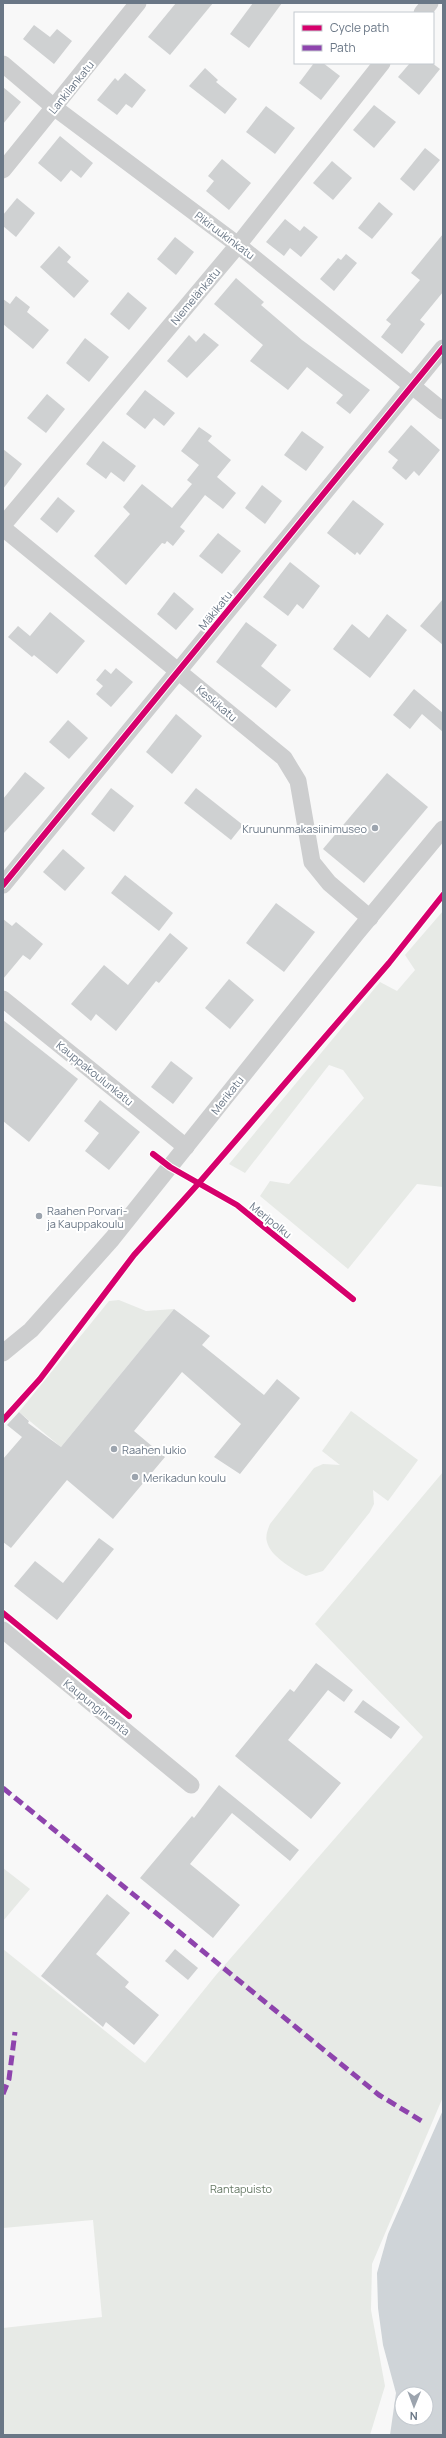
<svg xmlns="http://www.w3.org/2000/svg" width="446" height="2438" font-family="Manrope,sans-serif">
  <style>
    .green { fill: #e7eae6 }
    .water { fill: #cfd4d8; fill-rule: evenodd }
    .building { fill: #cfd1d2 }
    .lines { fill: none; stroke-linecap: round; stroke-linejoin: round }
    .street { stroke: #cdcecf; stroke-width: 17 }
    .quiet { stroke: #8e44ad; stroke-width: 5; stroke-dasharray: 10 5; stroke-linecap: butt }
    .cycleway-casing { stroke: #fff; stroke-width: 8 }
    .cycleway { stroke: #d6006c; stroke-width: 6 }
    .poi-dot { fill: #9ca4ae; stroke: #fff; stroke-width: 1.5 }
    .labels { text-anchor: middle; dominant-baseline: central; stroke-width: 4; stroke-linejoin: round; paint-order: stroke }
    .street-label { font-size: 11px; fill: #6a7786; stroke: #fff }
    .poi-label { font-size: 11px; fill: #6a7786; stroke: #fff; text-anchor: start }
    .park-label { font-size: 11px; fill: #667965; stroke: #fff }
  </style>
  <rect width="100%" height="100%" fill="#f8f8f8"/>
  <g class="green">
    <polygon points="443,911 443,1187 417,1184 348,1269 260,1196 270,1181 289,1184 364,1098 343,1070 329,1065 245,1173 229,1164 380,982 397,991 415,970 405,955"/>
    <polygon points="119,1300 146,1311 174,1309 61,1447 19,1412 109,1301"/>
    <path d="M351,1411L418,1460L388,1501L373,1490L374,1504L370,1512L323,1571L306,1576C294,1570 270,1556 267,1542C265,1536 268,1529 270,1524L314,1468L323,1464L340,1465L322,1451Z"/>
    <polygon points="443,1472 443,2097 372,2264 371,2310 385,2386 370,2435 3,2435 3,2328 102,2317 93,2220 3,2228 3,1949 145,2063 216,1975 423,1737 315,1624"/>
    <polygon points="3,1868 30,1889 3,1921"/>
  </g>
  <path class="water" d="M443,2110V2435H390L396,2393L383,2345L378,2308L377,2273L388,2234ZM402,2394H426V2418H402Z"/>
  <g class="building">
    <polygon points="176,3 213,3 170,55 148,37"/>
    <polygon points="253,3 282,3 249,48 230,34"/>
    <polygon points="34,25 50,37 57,29 72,41 54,64 23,39"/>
    <polygon points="314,63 323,63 340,76 321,100 299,83"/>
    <polygon points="410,63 432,63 440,69 419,95 398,77"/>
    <polygon points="205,68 218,80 216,82 237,99 225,114 189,86"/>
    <polygon points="125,73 146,90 132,108 126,104 117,115 97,100 115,78 118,81"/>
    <polygon points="3,87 21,102 3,124"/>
    <polygon points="374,105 396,122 374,148 353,130"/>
    <polygon points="266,106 295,128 275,154 246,132"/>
    <polygon points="60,136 93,163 81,178 71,170 61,182 38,163"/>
    <polygon points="425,148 440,160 414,191 400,179"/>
    <polygon points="222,159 251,183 229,210 206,191 214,181 208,176"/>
    <polygon points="332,161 352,178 333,200 313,183"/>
    <polygon points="17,198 35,213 16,237 3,226 3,215"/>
    <polygon points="379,202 393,214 372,239 358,228"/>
    <polygon points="285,219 300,231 304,226 318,237 301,257 290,248 284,256 266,242"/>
    <polygon points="443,234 443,292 420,320 425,324 402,354 381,337 391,324 386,320 420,280 411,273"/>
    <polygon points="175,237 194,252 176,275 157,259"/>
    <polygon points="59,246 71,257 67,262 89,281 74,298 40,267"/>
    <polygon points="346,254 357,263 334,291 320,279 338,258 341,260"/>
    <polygon points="236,278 264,302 261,305 302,340 370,390 350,414 336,403 343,395 307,367 288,390 250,361 263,345 214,304"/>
    <polygon points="128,292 147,308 129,330 110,314"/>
    <polygon points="16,296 30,307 27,312 49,330 33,349 3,324 3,299 10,304"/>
    <polygon points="204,333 219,345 187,378 167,361 189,335 196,342"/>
    <polygon points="85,338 109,357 89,382 66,363"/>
    <polygon points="145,390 175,413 164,426 154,418 145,429 126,414"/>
    <polygon points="47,394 65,409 46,433 27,418"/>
    <polygon points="411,425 440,450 419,476 414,471 406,480 392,468 398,460 388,452"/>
    <polygon points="199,427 212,436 208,441 231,460 217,477 236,493 223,509 205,495 180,527 185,531 173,546 167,541 165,544 162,543 126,585 94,556 130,514 123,507 142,484 172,508 192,484 187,480 199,465 181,451"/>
    <polygon points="302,431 324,447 306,471 284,455"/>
    <polygon points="103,441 136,466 124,482 111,472 106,479 86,464"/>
    <polygon points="3,449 22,464 3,489"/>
    <polygon points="262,485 282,501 265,524 245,508"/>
    <polygon points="58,497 75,511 57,533 40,519"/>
    <polygon points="353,500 384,524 360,555 357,552 355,555 327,533"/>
    <polygon points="218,533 241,551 222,574 199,556"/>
    <polygon points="290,562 320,586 303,609 297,604 288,616 263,597"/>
    <polygon points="174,592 194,609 176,630 157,614"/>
    <polygon points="443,599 443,645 420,626"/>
    <polygon points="50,612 85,641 57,674 34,655 32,657 8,637 18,626 30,636"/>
    <polygon points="387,614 407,630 370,678 333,649 352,624 369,638"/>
    <polygon points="246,622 277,645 261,666 291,690 276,708 216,662"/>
    <polygon points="116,668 133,682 111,707 96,694 103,686 96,680 105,669 111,674"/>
    <polygon points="414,689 443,713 443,732 422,714 410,729 393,715"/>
    <polygon points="176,714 202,736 172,774 146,752"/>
    <polygon points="68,720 88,738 69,759 49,742"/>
    <polygon points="25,772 45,788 3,834 3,799"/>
    <polygon points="387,773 428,807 364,883 323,849"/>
    <polygon points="111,788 134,806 114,832 91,814"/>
    <polygon points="196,788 243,825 231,840 184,803"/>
    <polygon points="63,849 85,868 65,891 43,872"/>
    <polygon points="125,875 173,913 159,931 111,893"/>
    <polygon points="276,903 315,932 284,972 246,943"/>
    <polygon points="3,919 12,926 16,922 43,944 30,960 23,955 3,979"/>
    <polygon points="170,933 188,948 159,983 156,981 116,1031 96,1014 91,1021 71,1004 104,965 128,985"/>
    <polygon points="229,979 254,1000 230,1029 205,1008"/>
    <polygon points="3,1020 78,1079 29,1142 3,1121"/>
    <polygon points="171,1061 193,1078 173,1104 151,1087"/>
    <polygon points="100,1100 140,1132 109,1170 85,1151 99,1133 84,1121"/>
    <polygon points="174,1309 210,1336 202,1345 264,1395 277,1379 300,1398 240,1474 214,1457 241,1424 182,1372 134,1431 165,1457 113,1519 67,1480 11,1548 3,1542 3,1459 22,1437 7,1425 19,1412 29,1421 28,1423 61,1447"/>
    <polygon points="99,1538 114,1549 57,1620 14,1586 35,1561 63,1583"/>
    <polygon points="316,1663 353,1690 344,1702 328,1690 288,1740 341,1783 311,1819 235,1756 290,1689 294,1692"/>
    <polygon points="363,1700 400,1727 391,1739 354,1712"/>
    <polygon points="219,1785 299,1850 290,1861 232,1813 190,1864 240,1905 213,1938 140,1878 192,1816 194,1818"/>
    <polygon points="107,1894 130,1913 96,1954 129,1982 125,1987 159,2015 134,2045 106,2022 103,2027 41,1976"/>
    <polygon points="175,1949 198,1968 188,1980 165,1961"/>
  </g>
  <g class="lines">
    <g class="street">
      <polyline points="422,13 430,3"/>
      <polyline points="3,64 55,108 238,245 443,411"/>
      <polyline points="3,170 138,3"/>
      <polyline points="3,525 238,245 382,63"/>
      <polyline points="3,528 284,758 298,781 312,862 329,883 370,918"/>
      <polyline points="3,885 443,348"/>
      <polyline points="3,999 186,1147"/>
      <polyline points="3,1353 31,1330 112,1239 356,934 443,829"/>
      <polyline points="3,1630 191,1785"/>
    </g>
    <g class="quiet">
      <polyline points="3,1788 379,2095 425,2123"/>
      <polyline points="3,2094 9,2079 15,2032"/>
    </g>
    <defs>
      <g id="cycleway">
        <polyline points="3,885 443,348"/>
        <polyline points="153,1154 170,1167 237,1205 353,1299"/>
        <polyline points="3,1420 40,1379 134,1255 198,1184 389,963 443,895"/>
        <polyline points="3,1613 129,1716"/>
      </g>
    </defs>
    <use href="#cycleway" class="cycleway-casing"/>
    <use href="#cycleway" class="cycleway"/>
  </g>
  <g class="poi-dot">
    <circle cx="375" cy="828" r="4"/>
    <circle cx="39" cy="1216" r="4"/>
    <circle cx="114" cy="1449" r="4"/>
    <circle cx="135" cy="1477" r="4"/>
  </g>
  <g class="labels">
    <g class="street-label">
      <text transform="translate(71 87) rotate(-51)">Lankilankatu</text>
      <text transform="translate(225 235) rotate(37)">Pikiruukinkatu</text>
      <text transform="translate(195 296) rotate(-50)">Niemelänkatu</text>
      <text transform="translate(215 610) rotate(-51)">Mäkikatu</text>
      <text transform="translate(217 703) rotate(40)">Keskikatu</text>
      <text transform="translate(95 1073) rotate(39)">Kauppakoulunkatu</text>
      <text transform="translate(227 1095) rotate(-52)">Merikatu</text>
      <text transform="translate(271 1220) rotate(39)">Meripolku</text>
      <text transform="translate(97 1707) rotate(39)">Kaupunginranta</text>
    </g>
    <g class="poi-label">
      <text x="367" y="828" text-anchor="end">Kruununmakasiinimuseo</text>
      <text x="47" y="1210">Raahen Porvari-<tspan x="47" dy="13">ja Kauppakoulu</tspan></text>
      <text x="122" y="1449">Raahen lukio</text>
      <text x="143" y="1477">Merikadun koulu</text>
    </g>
    <g class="park-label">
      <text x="241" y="2188">Rantapuisto</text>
    </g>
  </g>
  <rect width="446" height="2438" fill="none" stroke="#6a7786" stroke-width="8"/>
  <rect x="294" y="12" width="140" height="52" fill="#ffffff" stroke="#c3c9cf"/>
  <rect x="302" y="25" width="20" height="6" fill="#d6006c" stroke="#c3c9cf"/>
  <text x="330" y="32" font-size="12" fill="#6a7786">Cycle path</text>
  <rect x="302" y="45" width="20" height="6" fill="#8e44ad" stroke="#c3c9cf"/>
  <text x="330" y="52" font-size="12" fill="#6a7786">Path</text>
  <g transform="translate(414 2406) rotate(181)"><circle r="19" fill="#ffffff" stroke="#c3c9cf"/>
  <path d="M0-3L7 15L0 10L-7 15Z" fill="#9ca4ae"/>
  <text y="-6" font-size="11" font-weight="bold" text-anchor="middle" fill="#6a7786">N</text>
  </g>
</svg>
